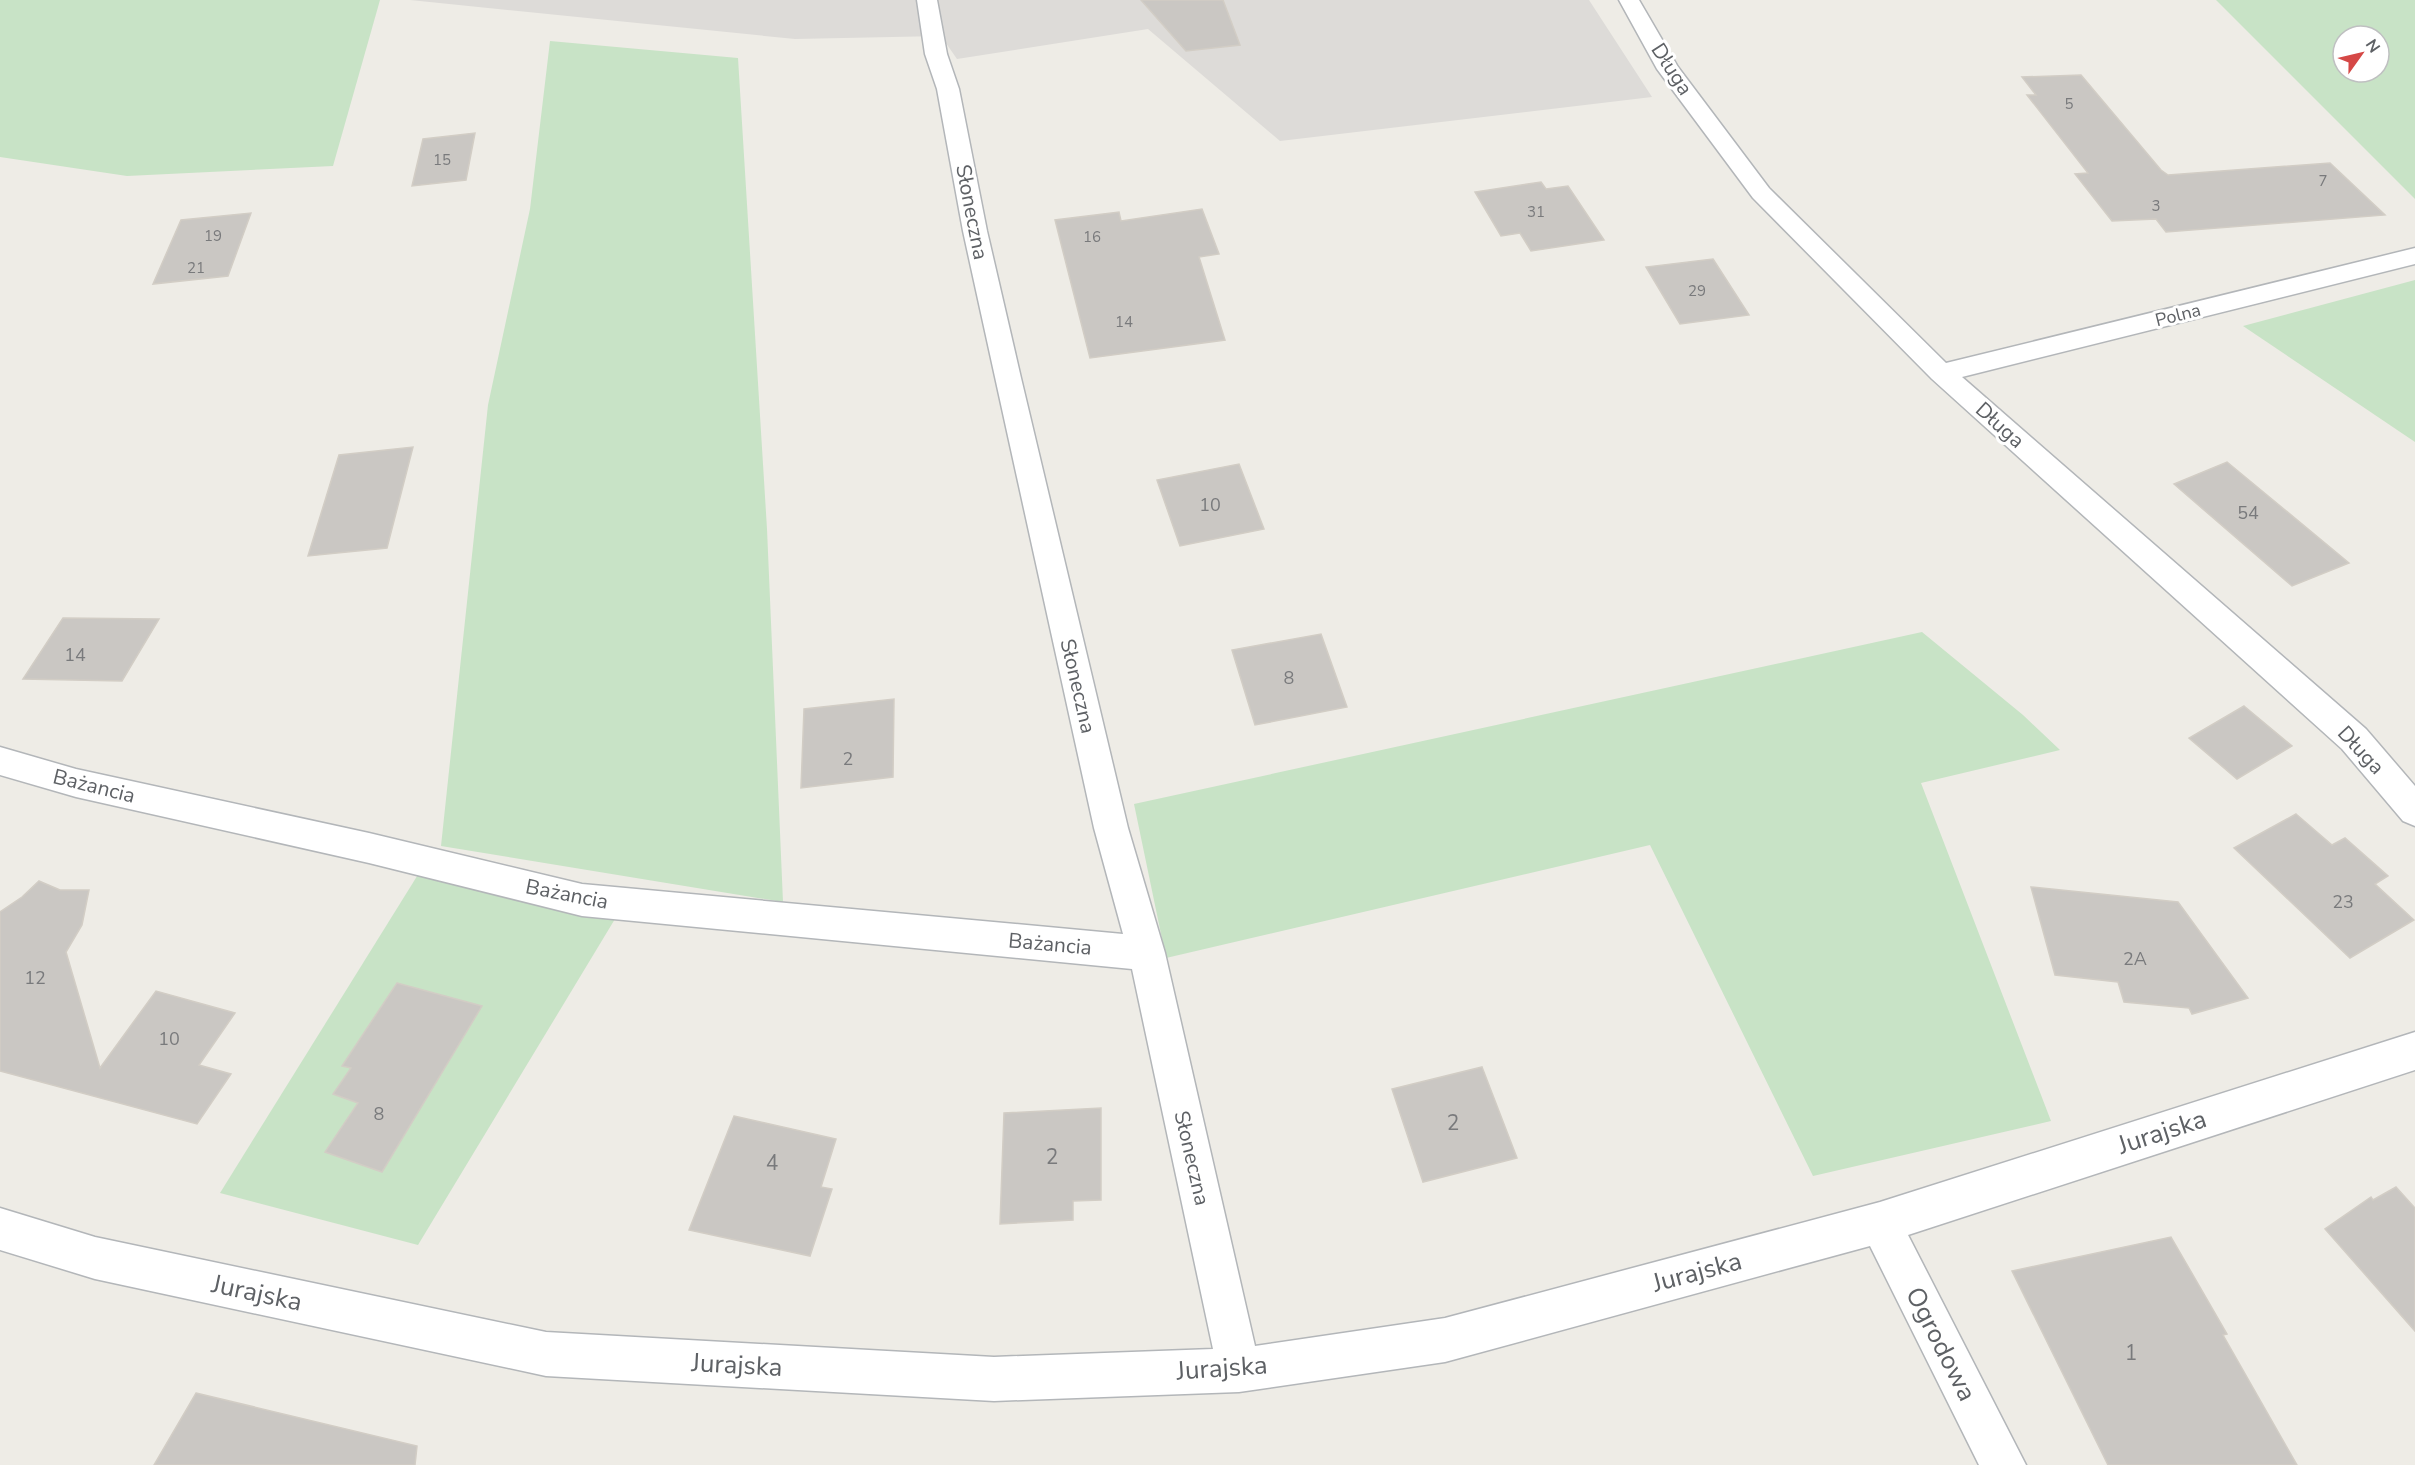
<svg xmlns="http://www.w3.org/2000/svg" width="2415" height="1465" font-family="'Nunito Sans',sans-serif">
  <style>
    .industrial { fill: #dddbd8 }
    .green { fill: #c8e3c6; fill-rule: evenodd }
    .building { fill: #cac7c3; stroke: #d2cdc5; stroke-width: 1.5 }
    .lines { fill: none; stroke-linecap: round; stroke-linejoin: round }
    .minor-casing { stroke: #b3b6b9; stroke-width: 3 }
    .minor { fill: #fff; fill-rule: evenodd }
    .labels { text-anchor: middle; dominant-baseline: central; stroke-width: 6; stroke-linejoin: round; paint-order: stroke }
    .far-number-label { font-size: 15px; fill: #797a7c }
    .far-street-label { font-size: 18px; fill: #5e6165; stroke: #fff }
    .number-label { font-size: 18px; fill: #797a7c }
    .street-label { font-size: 21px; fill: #5e6165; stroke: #fff }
    .near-number-label { font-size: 21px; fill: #797a7c }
    .near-street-label { font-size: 26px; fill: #5e6165; stroke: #fff }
  </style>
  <rect width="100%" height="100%" fill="#eeece6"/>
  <polygon class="industrial" points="410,0 1589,0 1652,97 1280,141 1148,29 957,59 941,36 795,39"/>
  <g class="green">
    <polygon points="0,0 380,0 333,166 127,176 0,157"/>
    <path d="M2216,0H2415V199ZM2343,36H2379V72H2343Z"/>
    <polygon points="550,41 738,58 767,529 783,902 441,846 488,405 530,209"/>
    <polygon points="2415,280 2415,442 2243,326"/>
    <polygon points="1922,632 2023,715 2060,750 1921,783 2051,1121 1813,1176 1650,845 1166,958 1134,804"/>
    <polygon points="419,873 618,914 418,1245 220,1193"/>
  </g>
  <g class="building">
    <polygon points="1141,0 1223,0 1240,45 1186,51"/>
    <polygon points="2081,75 2161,170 2168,175 2330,163 2385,215 2166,232 2156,219 2112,221 2075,174 2088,173 2027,95 2036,95 2022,77"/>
    <polygon points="475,133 466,180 412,186 423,139"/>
    <polygon points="1541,182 1546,189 1568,186 1604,240 1531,251 1520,233 1501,236 1475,192"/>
    <polygon points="1202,209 1219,254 1199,257 1225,340 1090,358 1055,220 1119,212 1121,221"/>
    <polygon points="251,213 228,276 153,284 181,220"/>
    <polygon points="1713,259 1749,315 1680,324 1646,267"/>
    <polygon points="413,447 387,548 308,556 339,455"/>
    <polygon points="2227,462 2349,563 2292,586 2174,484"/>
    <polygon points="1239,464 1264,529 1180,546 1157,480"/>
    <polygon points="63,618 159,619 122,681 23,679"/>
    <polygon points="1321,634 1347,707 1255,725 1232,650"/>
    <polygon points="894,699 893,777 801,788 804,709"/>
    <polygon points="2244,706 2292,746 2237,779 2189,738"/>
    <polygon points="2296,814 2332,845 2345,838 2388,876 2375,884 2414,920 2350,958 2234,848"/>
    <polygon points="39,881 60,890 89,890 82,925 66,952 100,1068 156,991 235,1013 199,1065 231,1074 197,1124 0,1071 0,912 22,897"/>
    <polygon points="2031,887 2178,902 2248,998 2192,1014 2189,1008 2124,1002 2118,982 2055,975"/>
    <polygon points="397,983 482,1006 382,1172 325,1152 358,1103 333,1094 351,1068 342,1066"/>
    <polygon points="1482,1067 1517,1158 1423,1182 1392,1089"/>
    <polygon points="1101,1108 1101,1200 1073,1201 1073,1220 1000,1224 1004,1113"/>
    <polygon points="734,1116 836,1139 821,1187 832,1189 810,1256 689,1230"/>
    <polygon points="2396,1187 2415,1208 2415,1331 2325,1229 2371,1197 2373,1200"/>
    <polygon points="2171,1237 2227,1334 2223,1335 2297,1465 2108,1465 2012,1271"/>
    <polygon points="196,1393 417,1446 415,1465 154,1465"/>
  </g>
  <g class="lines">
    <defs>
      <g id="minor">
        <polygon points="917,0 937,0 947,54 959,89 987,231 1021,378 1128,828 1165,953 1255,1346 1445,1318 1880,1202 2415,1032 2415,1070 1908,1235 2026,1465 1979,1465 1870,1246 1445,1362 1239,1392 994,1401 546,1376 95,1279 0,1250 0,1208 95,1237 546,1332 994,1357 1213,1349 1132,969 582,916 369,863 76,797 0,775 0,747 76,769 369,833 582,884 1123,934 1094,828 963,231 937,89 925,54"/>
        <polygon points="1619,0 1639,0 1678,67 1769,188 1946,363 2415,248 2415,264 1962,377 2366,729 2415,786 2415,826 2403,821 2342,749 1932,379 1753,198 1657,69"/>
      </g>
    </defs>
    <use href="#minor" class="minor-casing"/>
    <use href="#minor" class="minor"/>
  </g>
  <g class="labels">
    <g class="far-number-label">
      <text x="2069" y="104">5</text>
      <text x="442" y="160">15</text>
      <text x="2323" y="181">7</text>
      <text x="2156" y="206">3</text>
      <text x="1536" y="212">31</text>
      <text x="213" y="236">19</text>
      <text x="1092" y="237">16</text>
      <text x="196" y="268">21</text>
      <text x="1697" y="291">29</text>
      <text x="1124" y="322">14</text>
    </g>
    <g class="far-street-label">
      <text transform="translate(2178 315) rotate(-14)">Polna</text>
    </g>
    <g class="number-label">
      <text x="1210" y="505">10</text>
      <text x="2248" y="513">54</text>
      <text x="75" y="655">14</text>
      <text x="1289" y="678">8</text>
      <text x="848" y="759">2</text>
      <text x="2343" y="902">23</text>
      <text x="2135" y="959">2A</text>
      <text x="35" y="978">12</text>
      <text x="169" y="1039">10</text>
      <text x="379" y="1114">8</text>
    </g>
    <g class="street-label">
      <text transform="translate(1672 69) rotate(57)">Długa</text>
      <text transform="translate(972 212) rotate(79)">Słoneczna</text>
      <text transform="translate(2000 425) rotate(42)">Długa</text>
      <text transform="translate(1078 686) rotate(77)">Słoneczna</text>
      <text transform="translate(2361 750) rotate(47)">Długa</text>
      <text transform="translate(94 786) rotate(14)">Bażancia</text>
      <text transform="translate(567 894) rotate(11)">Bażancia</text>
      <text transform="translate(1050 944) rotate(5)">Bażancia</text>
      <text transform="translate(1192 1158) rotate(77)">Słoneczna</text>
    </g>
    <g class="near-number-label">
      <text x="1453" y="1123">2</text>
      <text x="1052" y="1157">2</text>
      <text x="772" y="1163">4</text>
      <text x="2131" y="1353">1</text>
    </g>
    <g class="near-street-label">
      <text transform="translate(2162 1132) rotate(-18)">Jurajska</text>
      <text transform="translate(1697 1272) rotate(-15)">Jurajska</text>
      <text transform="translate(257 1293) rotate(12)">Jurajska</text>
      <text transform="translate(1941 1344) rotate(63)">Ogrodowa</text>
      <text transform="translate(737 1365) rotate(3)">Jurajska</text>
      <text transform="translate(1222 1368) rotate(-4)">Jurajska</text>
    </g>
  </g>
  <g transform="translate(2361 54) rotate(56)"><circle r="28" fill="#ffffff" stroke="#bfc0c1" stroke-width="1.5"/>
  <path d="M0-4.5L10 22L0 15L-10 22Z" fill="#d54846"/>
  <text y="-9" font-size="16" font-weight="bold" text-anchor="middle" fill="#5e6165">N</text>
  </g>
</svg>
